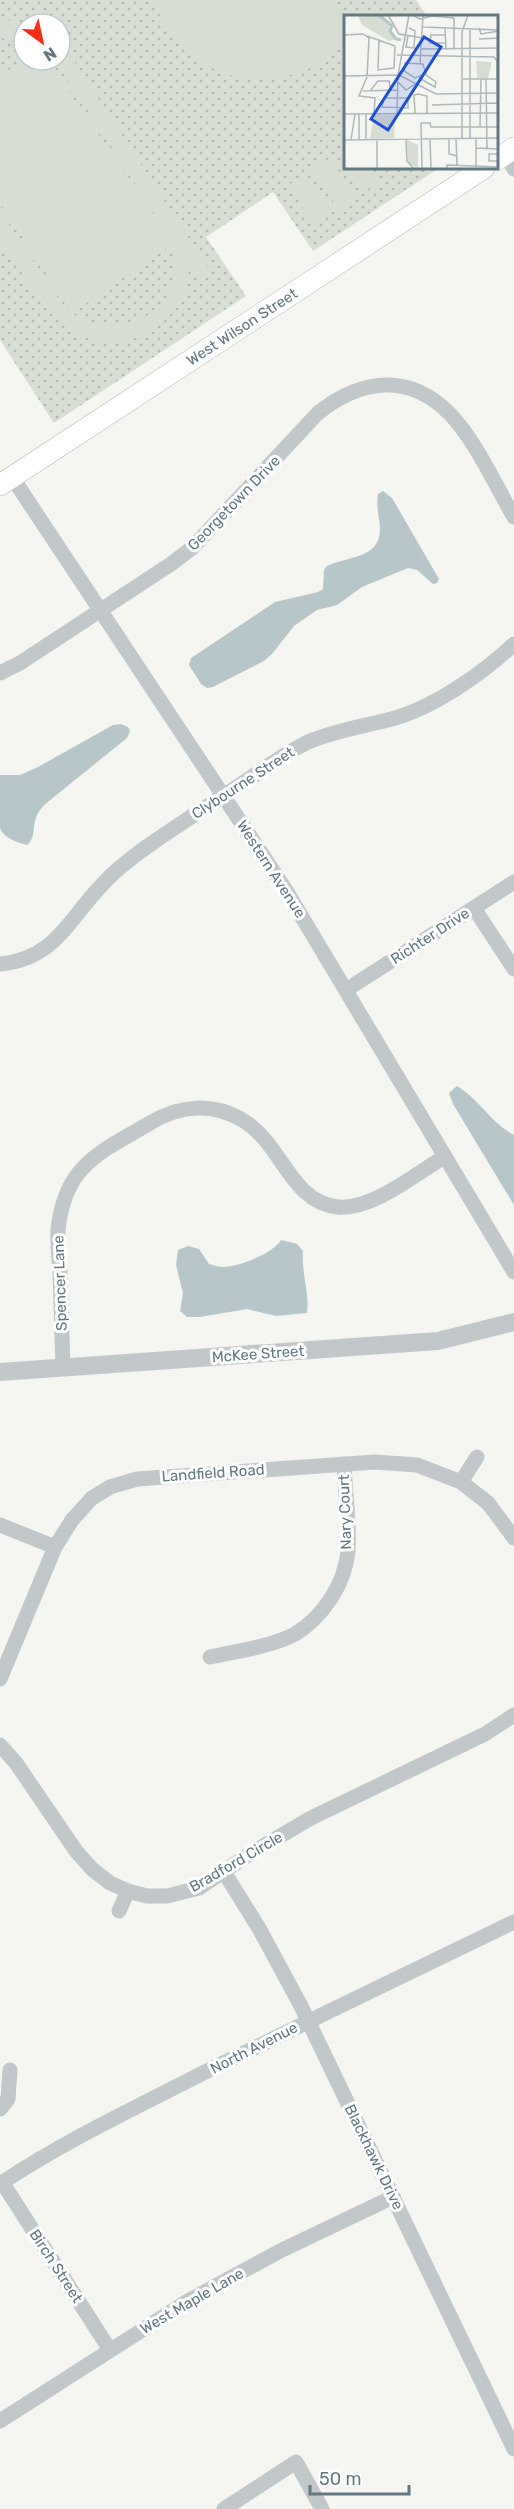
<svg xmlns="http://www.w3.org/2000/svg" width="514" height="2509" font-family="Rubik,sans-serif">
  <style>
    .grass { fill: url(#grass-dots); fill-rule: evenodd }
    .garden { fill: #d7ddd2; fill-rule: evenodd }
    .water { fill: #b7c7c9 }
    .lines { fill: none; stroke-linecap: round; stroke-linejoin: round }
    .secondary-casing { stroke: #b4bbbe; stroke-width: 22 }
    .minor { stroke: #c2c7c9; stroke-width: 15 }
    .tertiary { stroke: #c2c7c9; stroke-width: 18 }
    .secondary { stroke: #fff; stroke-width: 21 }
    .labels { text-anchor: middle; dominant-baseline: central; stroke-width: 6; stroke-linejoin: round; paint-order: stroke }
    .street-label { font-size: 15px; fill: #627984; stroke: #fff }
    .inset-river { fill: none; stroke: #b7c7c9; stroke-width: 3 }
    .inset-road { fill: none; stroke: #adb8bb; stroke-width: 1.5 }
    .view { fill: #1d4ed8; fill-opacity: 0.15; stroke: #1d4ed8; stroke-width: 3 }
    .inset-edge { fill: none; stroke: #627984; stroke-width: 3 }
  </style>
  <defs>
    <pattern id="grass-dots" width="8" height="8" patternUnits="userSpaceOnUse" patternTransform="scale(1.5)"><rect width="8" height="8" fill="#d7ddd2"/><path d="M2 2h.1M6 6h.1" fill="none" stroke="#b2b8b0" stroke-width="1.8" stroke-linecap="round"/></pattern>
  </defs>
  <rect width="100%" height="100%" fill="#f5f5f1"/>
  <path class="grass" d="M0,0H416L427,16H346V168H439L313,251L273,192L206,237L246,296L54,423L0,340ZM24,24H60V60H24Z"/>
  <g class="garden">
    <path d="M154,0H334L346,19V43C285,104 181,86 154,0Z"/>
    <polygon points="6,20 26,24 24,24 24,41 0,38 0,21"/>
    <path d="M60,44L74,61L209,269L198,277L189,266C190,321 127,359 77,334C53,322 40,300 25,278C19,268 3,250 0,239C0,231 0,220 0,211L60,301L70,311L0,203V75L24,60H47L169,236L62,71L52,60H60ZM173,244C193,305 122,348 72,313Z"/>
    <polygon points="330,158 356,197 338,209 312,169"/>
    <polygon points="346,168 372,168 380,181 362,193"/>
    <polygon points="306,174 332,213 314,225 288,185"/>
  </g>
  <g class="water">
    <path d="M383,491L392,498L439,579L437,583L433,584L417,570L408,568L362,587L337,605L317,610L294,626L272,654L264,661L213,687L207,688L201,684L189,665L191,658L275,602L318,592L323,589L324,570L327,566C348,556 381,559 380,528C379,516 376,506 378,494Z"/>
    <path d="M121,724L128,727L130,731L127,738L44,805C41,809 37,813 36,818C32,828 36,838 27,845C19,843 3,838 0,828C0,818 0,787 0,775H20L38,767L113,725Z"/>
    <path d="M457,1086C480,1100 490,1122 514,1135V1205L453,1104L449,1093Z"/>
    <path d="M281,1240L297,1244L303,1251C301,1272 310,1295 307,1313L276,1316L247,1309L200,1317H187L180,1311L183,1293L176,1265L178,1250L188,1246L199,1249L209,1264C214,1265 219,1267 224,1267C238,1267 274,1253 281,1240Z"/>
  </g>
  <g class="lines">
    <defs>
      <g id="secondary">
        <polyline points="498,159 514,148"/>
        <polyline points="0,485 484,168"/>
      </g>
    </defs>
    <use href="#secondary" class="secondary-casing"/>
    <g class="minor">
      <polyline points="505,154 514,169"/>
      <polyline points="12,477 287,892 514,1272"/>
      <path d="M0,673L20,663L171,564L192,548L318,413C361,379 409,372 450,414C475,440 496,486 514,517"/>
      <polyline points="474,908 514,969"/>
      <path d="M0,964C54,959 67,922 100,887C114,871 131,858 148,846C179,824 211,804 243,783C264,769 285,753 308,742C336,730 366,726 395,718C436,706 483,673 514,644"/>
      <polyline points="346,990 514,882"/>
      <path d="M63,1367C62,1336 61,1304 60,1272C59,1256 56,1238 59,1222C62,1203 69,1183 82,1169C100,1149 127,1137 150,1123C179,1105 214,1102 244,1121C283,1145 290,1202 338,1207C372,1210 416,1174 444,1157"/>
      <polyline points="461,1482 477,1457"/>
      <polyline points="0,1525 55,1547"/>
      <path d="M210,1657C234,1652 274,1646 295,1634C323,1617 345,1584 348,1551C350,1523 345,1493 344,1464"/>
      <polyline points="0,1679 55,1547 72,1520 92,1498 110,1487 137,1479 375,1462 417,1465 461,1482 488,1503 514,1538"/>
      <polyline points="0,1745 16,1763 76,1851 92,1869 110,1883 128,1891 147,1896 167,1896 199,1888 248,1855 311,1818 485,1734 514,1715"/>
      <polyline points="224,1872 260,1930 301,2006 514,2449"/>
      <polyline points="119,1911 128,1891"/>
      <polyline points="0,2109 8,2099 10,2070"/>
      <polyline points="2,2182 110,2350"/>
      <path d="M0,2184C66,2140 137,2107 207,2071C309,2021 412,1971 514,1922"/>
      <polyline points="0,2421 186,2302 280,2251 393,2197"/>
      <polyline points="224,2509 296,2462 322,2509"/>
    </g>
    <polyline class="tertiary" points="0,1372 438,1341 514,1322"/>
    <use href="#secondary" class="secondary"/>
  </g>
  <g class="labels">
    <g class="street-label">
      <text transform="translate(242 327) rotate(-33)">West Wilson Street</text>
      <text transform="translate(234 503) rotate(-46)">Georgetown Drive</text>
      <text transform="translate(243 783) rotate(-33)">Clybourne Street</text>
      <text transform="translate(271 869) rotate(57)">Western Avenue</text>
      <text transform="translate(430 936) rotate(-33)">Richter Drive</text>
      <text transform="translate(60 1283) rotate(-92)">Spencer Lane</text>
      <text transform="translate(258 1354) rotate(-4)">McKee Street</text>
      <text transform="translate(213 1473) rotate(-4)">Landfield Road</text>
      <text transform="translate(345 1512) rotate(-92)">Nary Court</text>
      <text transform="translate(236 1862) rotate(-30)">Bradford Circle</text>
      <text transform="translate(254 2048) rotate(-27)">North Avenue</text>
      <text transform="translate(374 2157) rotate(64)">Blackhawk Drive</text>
      <text transform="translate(56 2266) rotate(57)">Birch Street</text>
      <text transform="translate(192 2301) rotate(-30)">West Maple Lane</text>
    </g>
  </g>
  <g transform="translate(344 15)">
    <rect width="154" height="154" fill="#f5f5f1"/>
    <path d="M132,46L148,47L144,63H133ZM30,100H51L50,123L26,124ZM63,125L74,130V153L64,148Z" fill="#d7ddd2"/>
    <path d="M0,0H39L52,24L45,26L18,10L14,1Z" fill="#d7ddd2"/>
    <path class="inset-river" d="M35,0L48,11L46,16L52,24L57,25"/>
    <path class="inset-road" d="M44,0L55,19L79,23M68,0L76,4L88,1M88,1L110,3M110,3V35M79,12L155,15M101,12L102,35M126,13V123M135,13L137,19L155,16M0,20L19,19L25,23L23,62L15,81L31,83L30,99M101,20H87L86,28H102M23,21L51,31M64,21L62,32L70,33L71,16L65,13M35,24L34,55L50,53L51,31M135,24L155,23M78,34L155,33M53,40L150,42L153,46M153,46L154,134M76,49L79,0M0,61L55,60L92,79L155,78M75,63L91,72L92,67L82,60L79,49L61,48L60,56L71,63L81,59M119,64H154M142,64L143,133M54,67L62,75L71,69M19,76L53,75M26,76L34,66H45L47,75M64,83V93L38,92L40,83ZM88,90L154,88M71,98L70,80L74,79L83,81V99M0,99L155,98M15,99V124M22,99V124M53,99L54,60L65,0M136,112L137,64M86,124L87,154M105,124V139L113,141M112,124L113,150M118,124V17L124,0M132,124V151M0,125L155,123M7,125L11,99M62,125L63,146L70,154M132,133L155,134M155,139H145V146H155M33,154V125M78,154L77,108H86L87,112H155M103,154V150L155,152"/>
    <path class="view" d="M80,22L97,32L44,115L27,104Z"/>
    <rect width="154" height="154" class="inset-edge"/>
  </g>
  <g transform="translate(42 42) rotate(147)"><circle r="28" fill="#ffffff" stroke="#c0c9ce" stroke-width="1.5"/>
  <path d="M0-4.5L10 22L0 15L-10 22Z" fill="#f13015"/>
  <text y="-9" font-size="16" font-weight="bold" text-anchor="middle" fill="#627984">N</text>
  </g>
  <path d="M310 2485v9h99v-9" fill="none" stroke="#627984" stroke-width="3"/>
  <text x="319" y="2485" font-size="18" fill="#627984" stroke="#ffffff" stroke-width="4.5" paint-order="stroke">50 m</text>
</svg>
